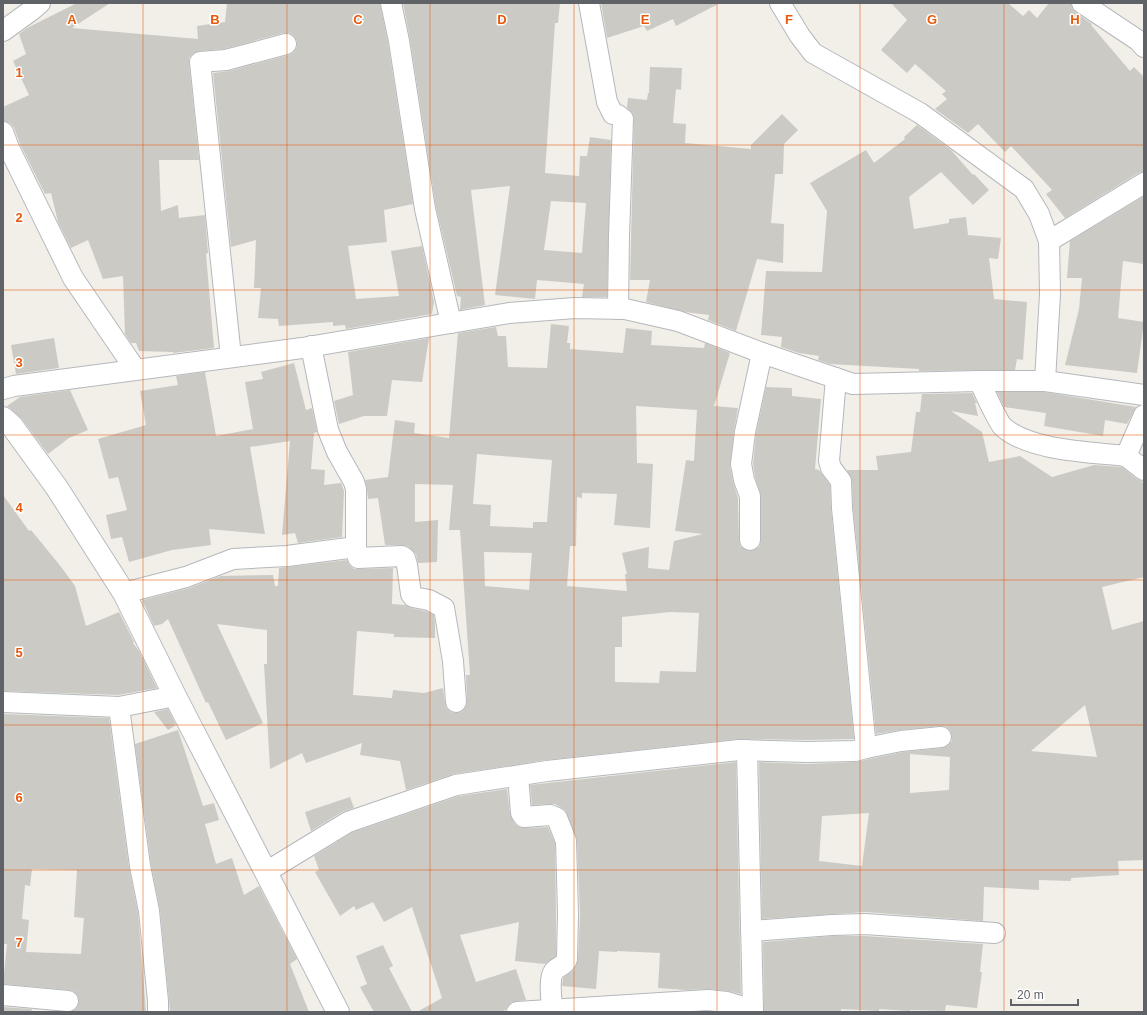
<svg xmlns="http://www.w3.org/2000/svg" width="1147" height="1015" font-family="Arial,sans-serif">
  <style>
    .building { fill: #cccac5; fill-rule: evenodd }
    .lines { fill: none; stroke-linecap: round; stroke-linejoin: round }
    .street-casing { stroke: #b5b8bc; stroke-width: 22 }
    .secondary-casing { stroke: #b6babf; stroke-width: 24 }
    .street { stroke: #fff; stroke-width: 20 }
    .secondary { stroke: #fff; stroke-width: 22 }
    .grid { fill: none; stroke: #e8590c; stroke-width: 1; stroke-opacity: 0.55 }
    .grid-label { font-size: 13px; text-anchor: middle; font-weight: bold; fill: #e8590c; stroke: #fff; stroke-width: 3; stroke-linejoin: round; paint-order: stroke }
  </style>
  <rect width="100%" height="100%" fill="#f1efe8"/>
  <g class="building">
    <polygon points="77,3 110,3 72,28 198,39 197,26 225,22 227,3 380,3 388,43 413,204 384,210 387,242 348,246 356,299 399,296 391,251 422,246 434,302 432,314 346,329 345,325 333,326 333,322 279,326 278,319 258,318 261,288 254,288 256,240 231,247 213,73 229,71 289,55 294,52 297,47 297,41 294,36 289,33 283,33 224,49 199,51 193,53 189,58 189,63 199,160 159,160 161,211 178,205 179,218 205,215 208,253 206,254 214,348 173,353 173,352 139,351 136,343 131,343 125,334 123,276 103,279 88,240 71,248 58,222 51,193 45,194 20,144 14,128 10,123 4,121 3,117 3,107 29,95 13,61 26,54 19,34 27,28"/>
    <path d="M403,3H560L558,23H555L545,173L579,176L580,156H587L590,137L611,140L607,297H582L584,284L537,280L535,299L495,295L510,186L471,190L485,305L460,310L461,297L457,296L436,207L410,39ZM551,201L586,203L582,253L544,250Z"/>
    <polygon points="601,3 720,3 676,26 673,19 647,31 644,26 607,38"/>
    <polygon points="891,3 1008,3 1023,16 1029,10 1037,18 1049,3 1071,3 1072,8 1075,12 1092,24 1091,25 1130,71 1134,67 1144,77 1144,172 1138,173 1065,218 1046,194 1052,190 1011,146 1005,152 978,124 968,133 935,109 947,99 942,94 946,91 915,64 907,73 881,50 907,20"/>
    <polygon points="650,67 682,68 681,90 676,89 673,123 686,124 685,143 751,149 751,145 782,114 798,130 784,144 783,174 775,174 771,223 784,224 783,263 757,259 736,331 708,320 709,315 685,312 646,302 650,280 630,280 634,119 633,114 627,108 628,98 647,100 648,93 649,93"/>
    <polygon points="917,125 951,150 973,175 974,174 989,190 973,205 941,172 909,197 914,229 949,223 949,219 966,217 968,235 1001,238 998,259 989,258 994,299 1027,302 1023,360 1017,359 1015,370 919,371 919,369 830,364 818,360 819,356 799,353 781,347 782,337 761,335 766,271 822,272 827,211 810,183 866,150 874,163 905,139 904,137"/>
    <polygon points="1144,196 1144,264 1123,261 1118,318 1144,322 1137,373 1065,365 1079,309 1082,278 1067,278 1070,241"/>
    <path d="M551,324L569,326L567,343H570V349L623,353L626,328L652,331L651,345L704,348L705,343L730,353L714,406L738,408L734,431L730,466L733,482L738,498L739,540L740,546L745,550L750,551L755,550L760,546L761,540V496L755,477L753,464L756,434L766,387L792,388V396L821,399L815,469L819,470L830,485L831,509L854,739L807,740L738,739L546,760L454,774L406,790L400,761L360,755L362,743L306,763L302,753L270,769L264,664H267V630L217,624L263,723L226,740L208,702L206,703L168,619L162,624L154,626L143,602V600L189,588L221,576L273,575L275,586H278L279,568L347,560L349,565L354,569H358L393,568L392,604L405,605L411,608L425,611L434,615L435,625V638L394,637V634L357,631L353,695L392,698L393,690L424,693L443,688L445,703L446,708L451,712L457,713L462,712L466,707L467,701L466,675H470L460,530H449L453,485L415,484V522L438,520L437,562L418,563L416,554L408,546L401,545H385L378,498L368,499L367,489L365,480L388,477L395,420L415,423L414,433L449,438L458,333L496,327L498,336H506L508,367L547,368ZM636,406L697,410L694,461L686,460L675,531L703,534L674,541L669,570L648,568L649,547L622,553L627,574H625L627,591L567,586L570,546H576L577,497L582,498V493L617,494L614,525L650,528L653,464L637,463ZM477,454L552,460L547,522H533V528L490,526L491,505L473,504ZM484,552L532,553L529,590L485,586ZM670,612L699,613L696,672L660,671L659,683L615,682V647H622V617Z"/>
    <polygon points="54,338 59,368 16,374 11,345"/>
    <polygon points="429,338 422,382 392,380 387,416 364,416 339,424 334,401 353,395 348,352"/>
    <polygon points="294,363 306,410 312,408 317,432 314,433 311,469 325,470 324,485 341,483 344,491 342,537 298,543 295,533 282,535 290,441 250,447 265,534 209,529 211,545 172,550 129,562 122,537 111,539 106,515 127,510 118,477 109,479 98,439 146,425 140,391 178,385 176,376 205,372 216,436 253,429 245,382 263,379 261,372"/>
    <polygon points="70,390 88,430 69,438 48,454 22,419 11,409 7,406 20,397"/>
    <polygon points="997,392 1044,392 1136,407 1127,424 1105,420 1103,436 1044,426 1046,413 1004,407"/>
    <path d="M972,393L977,403H975L978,416L951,411L982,432L989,462L1020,456L1052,477L1094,465L1122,467L1137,479L1142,481L1144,486V577L1102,587L1112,630L1144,621V860L1118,861L1119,875L1071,878V881L1039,880V890L984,887L983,921L865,912L762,919L759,762L807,764L855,762L903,752L942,748L948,746L952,741V735L950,730L945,726H940L900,730L876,734L853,507L852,481L847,470H878L876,456L911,452L916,412H920L922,394ZM1085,705L1097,757L1031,751ZM910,754L950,757L949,790L910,793ZM869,813L862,866L819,861L822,816Z"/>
    <polygon points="3,495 29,531 31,530 62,568 75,586 86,626 119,612 134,642 133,643 139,651 157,688 118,695 3,691"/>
    <polygon points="168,709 176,725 168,730 154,712"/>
    <path d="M3,714L109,718L129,868L138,913L146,1012H71L77,1008L79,1002L78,996L74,991L69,990L3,984L7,944H3ZM32,869L77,870L74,917L84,918L81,954L26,952L29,920L22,919L25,885L30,886Z"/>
    <polygon points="178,730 203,806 214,803 219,820 205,824 216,864 232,858 244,895 259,886 297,959 290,964 309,1012 170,1012 169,1000 160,910 151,864 135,744"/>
    <polygon points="736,762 741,994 728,991 709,989 686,990 658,988 660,953 617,951 617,952 599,951 596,989 562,986 563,978 574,970 578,959 580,914 577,840 565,810 555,804 549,804 532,805 530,785"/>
    <polygon points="507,789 510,814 515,824 519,827 525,828 548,827 555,843 556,914 556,956 545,964 515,961 519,922 460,935 476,982 516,969 526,1000 511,1002 507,1007 506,1010 500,1012 417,1012 442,998 412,907 384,922 373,902 356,910 354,906 340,916 315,872 319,870 314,856 353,832 459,796"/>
    <polygon points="350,797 354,808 342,812 311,831 305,812"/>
    <polygon points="833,936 865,936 983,944 980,972 982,972 977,1008 946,1005 945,1011 910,1010 910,1011 879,1009 879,1011 841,1009 841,1012 764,1012 763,942"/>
    <polygon points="383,945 393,966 389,968 412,1012 374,1012 360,987 367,984 356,956"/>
    <polygon points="3,1007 32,1009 31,1012 3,1012"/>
  </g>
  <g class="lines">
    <defs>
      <g id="street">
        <polyline points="391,3 399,41 425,209 451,323"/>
        <polyline points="589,3 607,102 613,114 618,115 623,119 619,236 618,309"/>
        <polyline points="780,3 800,36 813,53 920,113 1024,189 1039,214 1049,241 1050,294 1045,381"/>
        <polyline points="1082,3 1139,41 1144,47"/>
        <polyline points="3,31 32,10 40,3"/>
        <polyline points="3,132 9,148 73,278 135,369"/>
        <polyline points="1049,241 1144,183"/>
        <polyline points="311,346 328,430 337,452 354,482 356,489 356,547 358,558 402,556 405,558 407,565 411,594 413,597 429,600 444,608 453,661 456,702"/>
        <polyline points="231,357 200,62 226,60 286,44"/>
        <path d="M979,381C984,390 997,421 1003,427C1030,451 1091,452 1126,456"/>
        <polyline points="3,389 14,386 302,348 509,313 575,308 625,309 678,321 762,353 853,384 979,381 1045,381 1144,395"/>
        <polyline points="1144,415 1126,456 1144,470"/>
        <polyline points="750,540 750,496 744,480 741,464 745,432 762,353"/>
        <polyline points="124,593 186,577 233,559 287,556 356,547"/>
        <polyline points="3,702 119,707 175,696"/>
        <polyline points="119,707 140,866 149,911 158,1001 158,1012"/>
        <polyline points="866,748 901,741 941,737"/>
        <polyline points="747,750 753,1010"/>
        <path d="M518,776L521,813L524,817L550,815L557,818L566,841L568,914L567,959C565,966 558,966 554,971C548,979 552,1001 552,1010"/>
        <polyline points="266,872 348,822 456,785 547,771 739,750 807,752 855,751 866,748 842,508 841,481 831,468 829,461 836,378"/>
        <polyline points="751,931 832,925 865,924 995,933"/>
        <polyline points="3,995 68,1001"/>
        <polyline points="517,1012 708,1000 727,1002 753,1010 753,1012"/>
      </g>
      <polyline id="secondary" points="3,418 12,426 57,488 124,593 175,696 338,1012"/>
    </defs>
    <use href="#street" class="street-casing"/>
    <use href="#secondary" class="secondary-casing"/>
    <use href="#street" class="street"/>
    <use href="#secondary" class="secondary"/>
  </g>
  <path class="grid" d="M143,3V1012M287,3V1012M430,3V1012M574,3V1012M717,3V1012M860,3V1012M1004,3V1012M3,145H1144M3,290H1144M3,435H1144M3,580H1144M3,725H1144M3,870H1144"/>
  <g class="grid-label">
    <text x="72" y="24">A</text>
    <text x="215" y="24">B</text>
    <text x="358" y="24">C</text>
    <text x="502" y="24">D</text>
    <text x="645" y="24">E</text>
    <text x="789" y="24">F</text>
    <text x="932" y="24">G</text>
    <text x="1075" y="24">H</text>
    <text x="19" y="77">1</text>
    <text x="19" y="222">2</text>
    <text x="19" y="367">3</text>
    <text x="19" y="512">4</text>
    <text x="19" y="657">5</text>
    <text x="19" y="802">6</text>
    <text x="19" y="947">7</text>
  </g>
  <rect width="1147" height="1015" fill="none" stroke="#5f6368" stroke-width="8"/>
  <path d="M1011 999v6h67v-6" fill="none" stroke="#5f6368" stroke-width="2"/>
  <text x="1017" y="999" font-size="12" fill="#5f6368" stroke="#ffffff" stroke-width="3" paint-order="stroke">20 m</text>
</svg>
